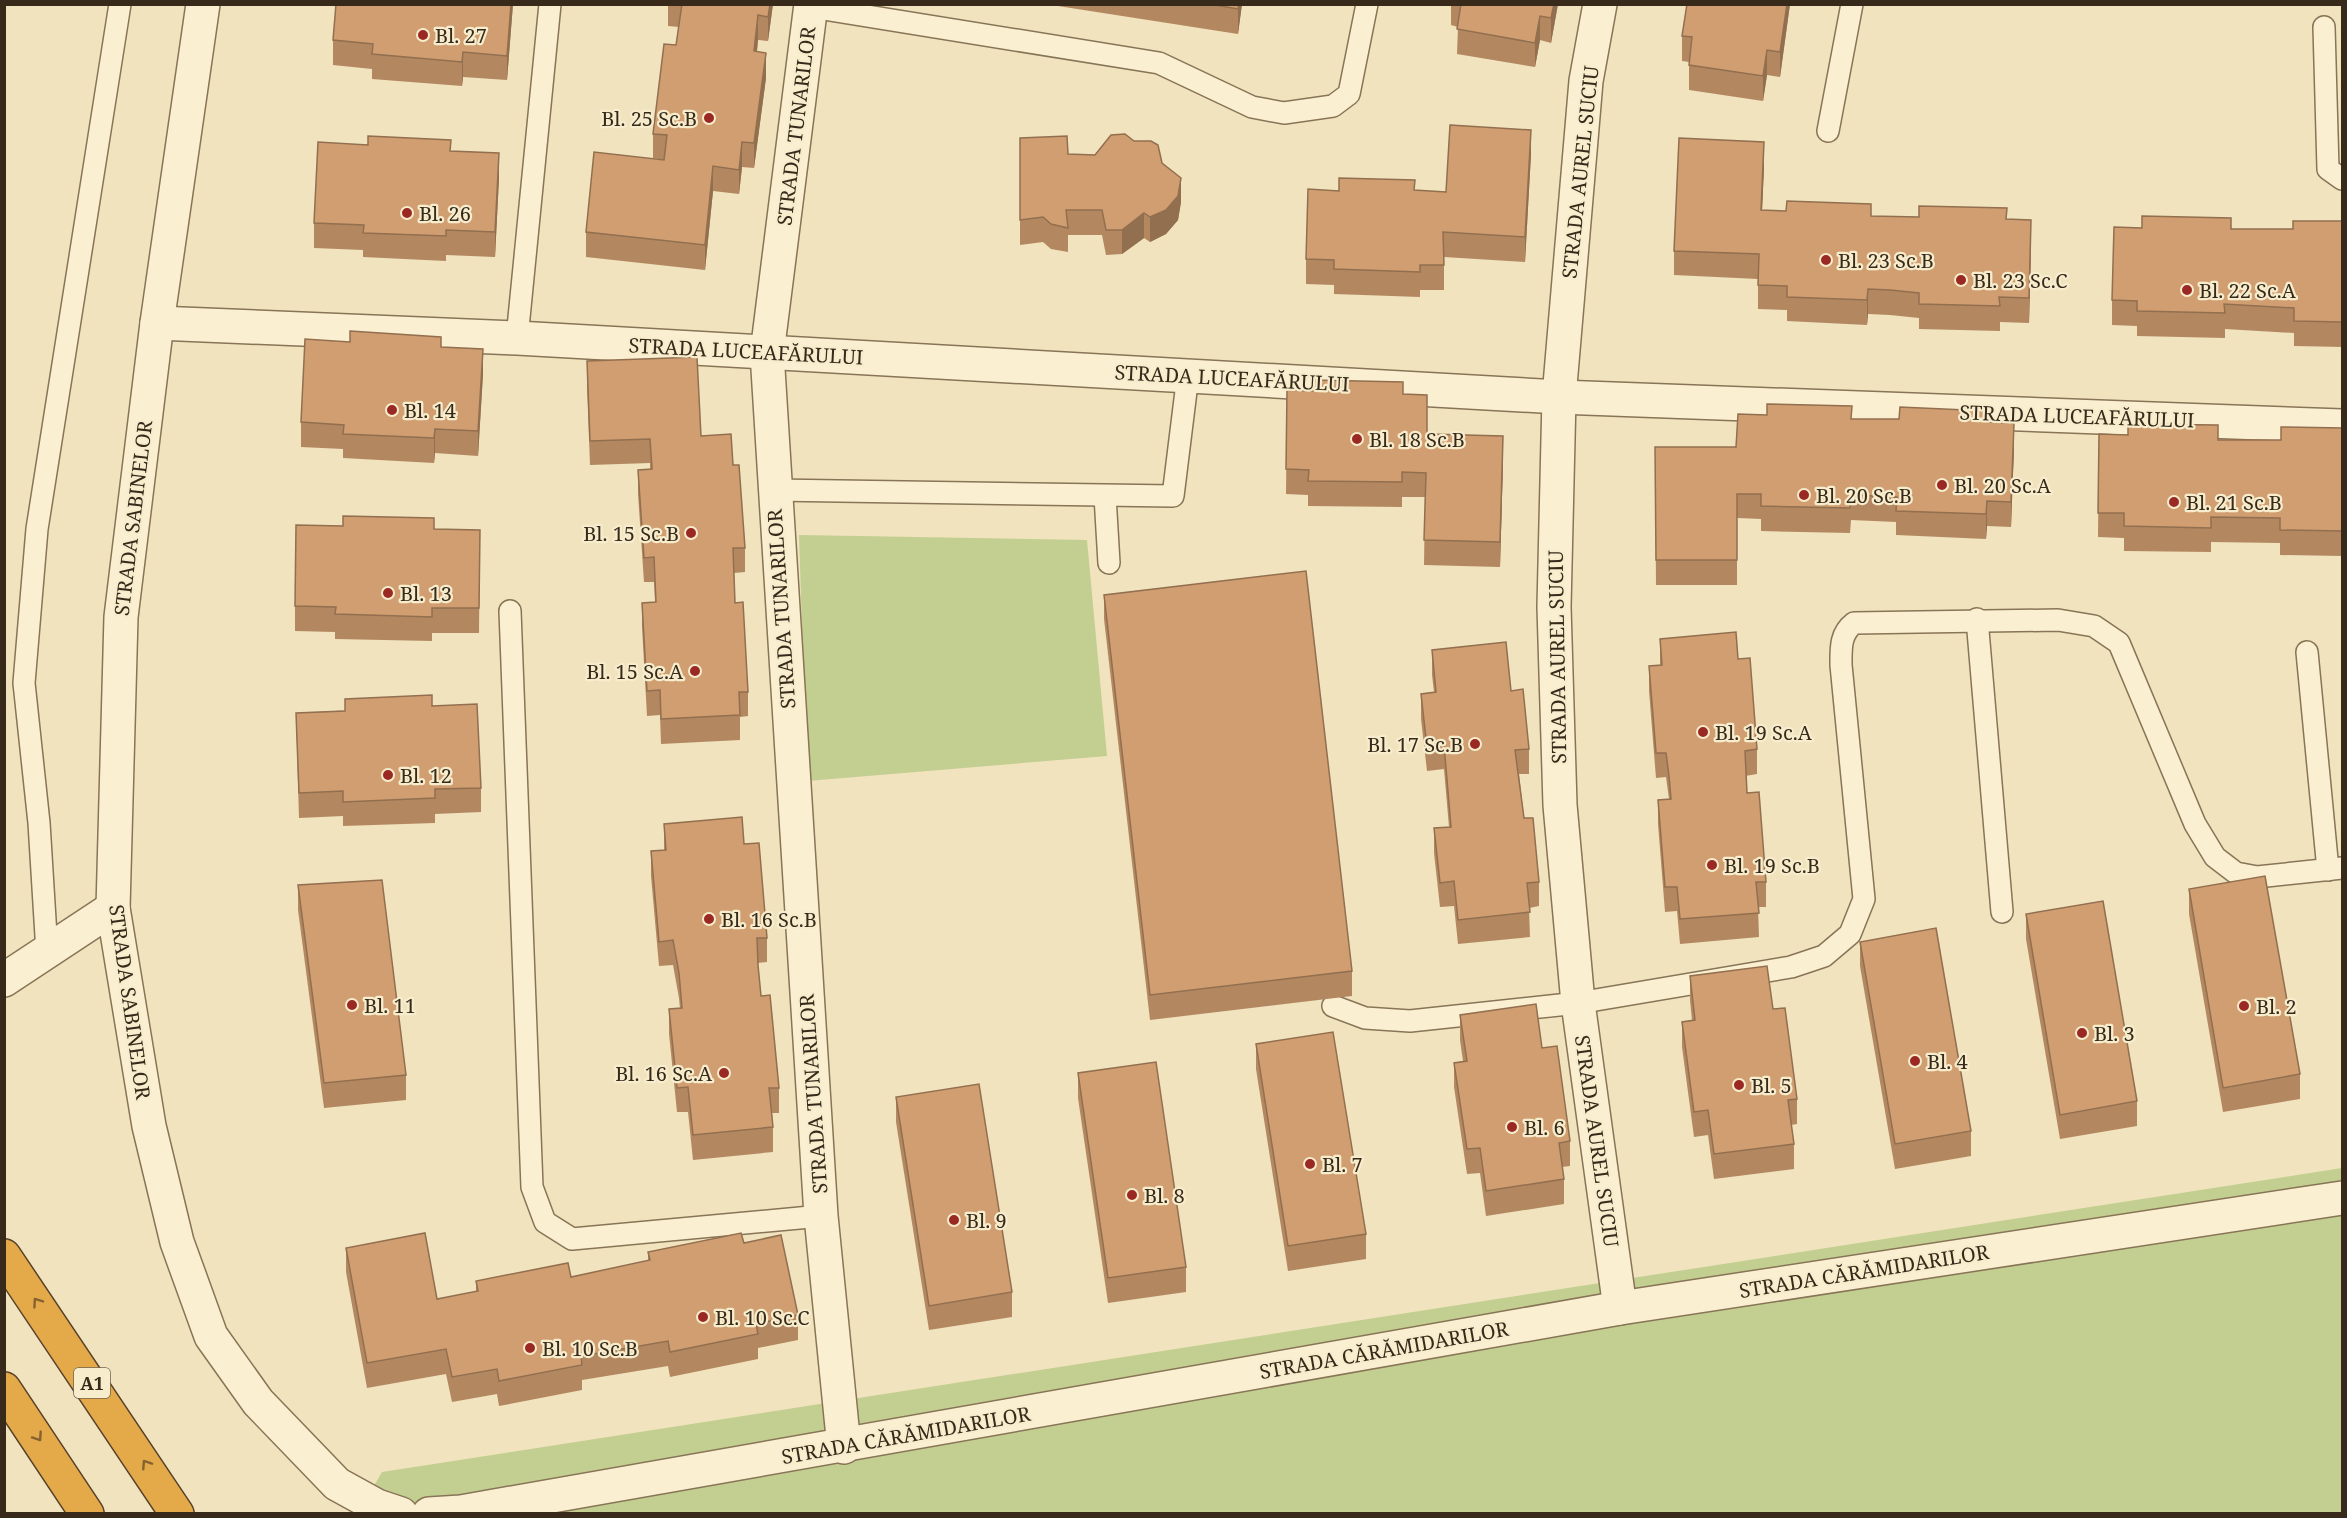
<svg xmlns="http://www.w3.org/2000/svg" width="2347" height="1518" font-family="'Noto Serif',serif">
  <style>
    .green { fill: #c3ce91 }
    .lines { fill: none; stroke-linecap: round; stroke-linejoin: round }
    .lane-casing { stroke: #887456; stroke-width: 24 }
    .street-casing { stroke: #887456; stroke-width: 36 }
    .highway-casing { stroke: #56412b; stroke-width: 36 }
    .lane { stroke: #faf0d1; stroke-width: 21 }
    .street { stroke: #faf0d1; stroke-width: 33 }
    .highway { stroke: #e4a949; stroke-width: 33 }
    .wall { fill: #b38861 }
    .shaded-wall { fill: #926f4f }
    .building { fill: #d09e71; stroke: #926f4f; stroke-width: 1.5 }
    .oneway { stroke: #856330 }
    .poi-dot { fill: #9a2923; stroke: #f7edcd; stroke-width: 2 }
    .labels { text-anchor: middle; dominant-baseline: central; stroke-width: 4.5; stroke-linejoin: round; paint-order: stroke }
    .shield { fill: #f7edcd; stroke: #716450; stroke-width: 1.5 }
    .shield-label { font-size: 18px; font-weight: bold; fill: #372a1b }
    .poi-label { font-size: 20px; fill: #372a1b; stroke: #f7edcd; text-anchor: start }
    .street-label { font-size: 20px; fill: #372a1b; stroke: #f7edcd }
  </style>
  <rect width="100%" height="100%" fill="#f0e3be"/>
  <g class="green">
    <polygon points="799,535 1087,540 1107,756 807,781"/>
    <polygon points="2342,1168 2342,1513 358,1514 382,1472"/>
  </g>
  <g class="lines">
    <defs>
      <g id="lane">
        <polyline points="811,7 1159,63 1252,107 1284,113 1333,106 1349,94 1367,4"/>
        <polyline points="2324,27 2328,169 2342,179"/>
        <polyline points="1828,131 1852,4"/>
        <polyline points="517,338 550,4"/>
        <polyline points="774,490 1173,496 1188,375"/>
        <polyline points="1105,496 1109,563"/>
        <polyline points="510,611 532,1187 545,1222 572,1239 821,1216"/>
        <polyline points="1977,619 2002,912"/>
        <polyline points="2307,652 2328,870"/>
        <polyline points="47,952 39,823 24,683 37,529 120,4"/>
        <path d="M1333,1006L1365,1018L1410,1021L1578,1003L1791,967L1824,956L1850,934L1864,899L1841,665C1841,648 1840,634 1854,623L2058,620L2094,626L2119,643L2195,824L2215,857L2236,873L2257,877L2342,868"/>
      </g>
      <g id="street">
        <polyline points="203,4 157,323 121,617 113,908 149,1126 177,1242 211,1336 258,1402 337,1484 377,1506 401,1514"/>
        <polyline points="811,4 767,353 821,1216 844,1447"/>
        <polyline points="1600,4 1586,81 1559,397 1554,607 1560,805 1578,1003 1620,1308"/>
        <polyline points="157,323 517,338 1559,397 2342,426"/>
        <polyline points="4,980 113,908"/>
        <polyline points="429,1514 461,1512 1620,1308 2342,1198"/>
      </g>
      <g id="highway">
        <polyline points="4,1256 177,1514"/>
        <polyline points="4,1389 87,1514"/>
      </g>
    </defs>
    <use href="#lane" class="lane-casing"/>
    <use href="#street" class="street-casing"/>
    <use href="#highway" class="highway-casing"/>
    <use href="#lane" class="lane"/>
    <use href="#street" class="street"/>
    <use href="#highway" class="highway"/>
  </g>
  <g class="wall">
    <polygon points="513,4 507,80 463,77 462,86 372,79 372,69 333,65 333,40"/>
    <polygon points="668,4 773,4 768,41 758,40 757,52 766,78 754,168 742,167 739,194 713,191 705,270 586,257 586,232 664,160 653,158 653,134 676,45 679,27 668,26"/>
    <polygon points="1045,4 1242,4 1238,34"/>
    <polygon points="1451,4 1558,4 1551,43 1540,40 1535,67 1457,54 1458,27 1451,25"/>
    <polygon points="1687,4 1790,4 1780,77 1767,75 1763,101 1689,90 1689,62 1682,61 1682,36"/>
    <polygon points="1020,138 1068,154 1181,202 1178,220 1166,234 1150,242 1144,238 1122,254 1106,255 1102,235 1068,235 1068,252 1051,249 1043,242 1020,245"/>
    <polygon points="451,151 499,178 495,257 446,255 446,261 363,257 363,250 314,248 314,223"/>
    <polygon points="1531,154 1525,262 1444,257 1444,290 1420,290 1420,297 1334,294 1334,285 1306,284 1306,259 1339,191 1415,190 1446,192"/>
    <polygon points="1764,167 1762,210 1871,216 2007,219 2031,245 2029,323 2000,322 2000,331 1919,329 1919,318 1890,315 1868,314 1867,325 1787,321 1787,310 1758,309 1758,279 1674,275 1674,251"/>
    <polygon points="2343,221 2343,347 2294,346 2294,333 2225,329 2225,338 2137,336 2137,326 2112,325 2112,300 2231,229 2293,229"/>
    <polygon points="441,347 483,374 478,456 435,453 434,463 343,458 343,449 301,447 301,422"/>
    <polygon points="587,361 701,436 733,465 745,548 745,572 734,573 735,603 748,692 748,716 740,717 740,740 661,744 660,715 647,716 642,627 642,603 655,602 654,582 644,582 638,494 638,470 650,469 650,463 590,465 587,386"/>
    <polygon points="1287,390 1403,394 1427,434 1503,461 1500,567 1424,565 1425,497 1402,497 1402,507 1308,506 1308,495 1286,494"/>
    <polygon points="1852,419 1988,422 2014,448 2011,527 1987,526 1986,539 1896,535 1896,522 1851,520 1850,533 1761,531 1761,519 1737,518 1737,585 1656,585 1655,447 1736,447"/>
    <polygon points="2343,428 2343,556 2280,555 2280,543 2211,542 2211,552 2124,551 2124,538 2098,537 2099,434 2218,440 2281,440"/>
    <polygon points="434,529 480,530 479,633 432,633 432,641 335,639 335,632 295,631 295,606"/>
    <polygon points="1104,595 1352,971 1352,996 1150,1020 1104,619"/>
    <polygon points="1660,639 1738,659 1757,749 1757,774 1745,776 1747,793 1766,882 1766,907 1758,907 1759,937 1680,944 1677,911 1665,912 1658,824 1658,800 1669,799 1666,777 1656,778 1649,691 1649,666 1660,665"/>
    <polygon points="1432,650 1511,691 1529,749 1529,774 1519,774 1524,818 1539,882 1539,906 1529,908 1530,937 1458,944 1454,906 1440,907 1434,853 1434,828 1449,827 1444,769 1427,771 1421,719 1421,694 1434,692 1432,675"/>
    <polygon points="432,706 481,788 481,812 435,814 435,823 343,826 343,816 299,818 296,713"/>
    <polygon points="664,824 744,844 767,938 767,962 757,963 761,996 779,1088 779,1113 772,1113 773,1127 773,1152 693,1160 688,1112 677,1112 669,1034 669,1009 680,1009 679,998 673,965 659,966 651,876 651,851 664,850"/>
    <polygon points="298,885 406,1075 406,1100 324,1108 298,910"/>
    <polygon points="2189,889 2300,1074 2300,1099 2223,1112 2189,914"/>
    <polygon points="2026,914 2137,1101 2137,1126 2060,1139 2026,939"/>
    <polygon points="1860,942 1971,1131 1971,1156 1895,1169 1860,966"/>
    <polygon points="1690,976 1773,1009 1797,1099 1797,1124 1791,1125 1794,1144 1794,1169 1714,1179 1708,1135 1694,1137 1682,1047 1682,1022 1692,1020 1690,1000"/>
    <polygon points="1460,1015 1542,1048 1570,1141 1570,1166 1562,1167 1564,1179 1564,1204 1486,1216 1480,1173 1467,1174 1454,1087 1454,1063 1463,1061 1460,1040"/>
    <polygon points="1256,1044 1366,1234 1366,1259 1288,1271 1256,1069"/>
    <polygon points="1078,1073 1186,1267 1186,1292 1108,1303 1078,1098"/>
    <polygon points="896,1097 1012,1292 1012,1317 929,1330 896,1122"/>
    <polygon points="744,1243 798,1315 798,1340 758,1348 758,1359 670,1377 668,1366 582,1380 582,1390 499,1406 497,1394 452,1402 446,1374 367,1388 346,1272 346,1248 437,1299 476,1292 476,1281 571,1277 648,1261 648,1252"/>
  </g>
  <g class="shaded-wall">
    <polygon points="511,4 513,4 507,80 507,56"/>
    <polygon points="770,4 773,4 768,41 768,17"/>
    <polygon points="1239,4 1242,4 1238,34 1238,9"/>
    <polygon points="1554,4 1558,4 1551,43 1551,18"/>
    <polygon points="1787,4 1790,4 1780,77 1780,52"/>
    <polygon points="758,15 758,40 754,76 754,51"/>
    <polygon points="1540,16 1540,40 1535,67 1535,43"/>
    <polygon points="1767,50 1767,75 1763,101 1763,76"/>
    <polygon points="463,52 463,77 462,86 462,62"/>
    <polygon points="766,53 766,78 754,168 754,143"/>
    <polygon points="1531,130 1531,154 1525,262 1525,237"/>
    <polygon points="742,142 742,167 739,194 739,170"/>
    <polygon points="1764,142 1764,167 1761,235 1761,210"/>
    <polygon points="499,153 499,178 495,257 495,232"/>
    <polygon points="713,166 713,191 705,270 705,245"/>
    <polygon points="1181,178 1181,202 1178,220 1166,234 1150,242 1150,217"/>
    <polygon points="1144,213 1144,238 1122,254 1122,230"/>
    <polygon points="2031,220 2031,245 2029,323 2029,298"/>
    <polygon points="1868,289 1868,314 1867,325 1867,300"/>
    <polygon points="483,349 483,374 478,456 478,431"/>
    <polygon points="2014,423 2014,448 2011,527 2011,502"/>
    <polygon points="435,429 435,453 434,463 434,438"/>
    <polygon points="1503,436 1503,461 1500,567 1500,542"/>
    <polygon points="1987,501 1987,526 1986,539 1986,514"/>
  </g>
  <g class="building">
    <polygon points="336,4 511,4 507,56 463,52 462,62 372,54 373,44 333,40"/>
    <polygon points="682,4 770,4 768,17 758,15 754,51 766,53 754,143 742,142 739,170 713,166 705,245 586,232 594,152 664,160 667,135 653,134 664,44 676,45"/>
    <polygon points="1209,4 1239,4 1238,9"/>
    <polygon points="1461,4 1554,4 1551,18 1540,16 1535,43 1457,29"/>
    <polygon points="1687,4 1787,4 1780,52 1767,50 1763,76 1689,65 1692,37 1682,36"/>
    <polygon points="1450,125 1531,130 1525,237 1443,232 1444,265 1420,265 1420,272 1334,269 1334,260 1306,259 1308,189 1339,191 1339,178 1415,180 1414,190 1446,192"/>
    <polygon points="1125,134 1134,141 1151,141 1158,145 1162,163 1181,178 1178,196 1166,210 1150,217 1144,213 1122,230 1106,230 1102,210 1066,210 1068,228 1051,224 1043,217 1020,220 1020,138 1067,136 1068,154 1095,155 1111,135"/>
    <polygon points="368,136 451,140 450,151 499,153 495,232 446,230 446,236 363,233 364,225 314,223 318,142 368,145"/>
    <polygon points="1679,138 1764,142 1761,210 1786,211 1787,201 1871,204 1871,216 1919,217 1919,206 2007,208 2006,219 2031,220 2029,298 1999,297 2000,306 1919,304 1919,293 1890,290 1868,289 1867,300 1787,297 1787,286 1758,285 1759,254 1674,251"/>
    <polygon points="2142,216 2231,218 2231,229 2293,229 2293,221 2343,221 2343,322 2294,321 2294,308 2224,304 2225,313 2137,311 2137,301 2112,300 2114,227 2142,228"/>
    <polygon points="350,331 441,337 441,347 483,349 478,431 435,429 434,438 343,434 344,425 301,422 305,339 350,342"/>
    <polygon points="697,357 701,436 731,434 733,465 739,465 745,548 733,548 735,603 743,602 748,692 739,692 740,715 661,719 660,690 647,691 642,603 656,602 654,557 644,558 638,470 652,469 650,439 590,441 587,361"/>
    <polygon points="1314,380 1403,382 1403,394 1427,395 1427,434 1503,436 1500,542 1424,540 1426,473 1402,472 1402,482 1308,481 1309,470 1286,469 1287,390 1314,391"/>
    <polygon points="1767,404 1852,406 1851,419 1899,419 1900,407 1988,411 1987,422 2014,423 2011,502 1987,501 1986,514 1896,511 1897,497 1851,495 1850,508 1761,506 1761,494 1737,494 1737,560 1656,560 1655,447 1736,447 1738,414 1767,415"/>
    <polygon points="2128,424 2218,425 2218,440 2281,440 2281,427 2343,428 2343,531 2280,530 2280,518 2211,517 2211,528 2124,526 2124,513 2098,513 2099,434 2128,435"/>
    <polygon points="343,516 434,518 434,529 480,530 479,608 432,608 432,617 335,614 336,607 295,606 296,525 343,526"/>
    <polygon points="1306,571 1352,971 1150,995 1104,595"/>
    <polygon points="1736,632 1738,659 1750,658 1757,749 1745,751 1747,793 1759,792 1766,882 1756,882 1759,913 1680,919 1677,887 1665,887 1658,800 1671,799 1669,776 1666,753 1656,753 1649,666 1662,665 1660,639"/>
    <polygon points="1506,642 1511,691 1523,689 1529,749 1515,750 1524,818 1533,818 1539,882 1527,883 1530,912 1458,920 1454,881 1440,883 1434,828 1451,827 1444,745 1427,747 1421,694 1436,692 1432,650"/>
    <polygon points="432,695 432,706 477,704 481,788 435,789 435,798 343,802 343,791 299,793 296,713 345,711 345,699"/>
    <polygon points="742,817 744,844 759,843 767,938 757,938 758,965 761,996 770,995 779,1088 769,1088 773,1127 693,1135 688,1087 677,1088 669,1009 682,1008 679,973 673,940 659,942 651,851 666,850 664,824"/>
    <polygon points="2265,876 2300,1074 2223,1088 2189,889"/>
    <polygon points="382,880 406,1075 324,1083 298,885"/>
    <polygon points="2103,901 2137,1101 2060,1115 2026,914"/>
    <polygon points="1936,928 1971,1131 1895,1144 1860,942"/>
    <polygon points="1767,966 1773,1009 1785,1008 1797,1099 1788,1100 1794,1144 1714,1154 1708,1110 1694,1112 1682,1022 1695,1020 1690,976"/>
    <polygon points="1536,1004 1542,1048 1557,1046 1570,1141 1559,1143 1564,1179 1486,1191 1480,1148 1467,1149 1454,1063 1467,1061 1460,1015"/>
    <polygon points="1333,1032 1366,1234 1288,1246 1256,1044"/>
    <polygon points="1156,1062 1186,1267 1108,1278 1078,1073"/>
    <polygon points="979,1084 1012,1292 929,1306 896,1097"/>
    <polygon points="425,1233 437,1299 478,1291 476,1281 568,1263 571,1277 650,1260 648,1252 741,1233 744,1243 781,1235 798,1315 756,1324 758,1334 670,1352 668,1341 581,1356 582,1365 499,1381 497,1369 452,1377 446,1349 367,1363 346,1248"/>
  </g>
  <defs><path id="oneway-chevron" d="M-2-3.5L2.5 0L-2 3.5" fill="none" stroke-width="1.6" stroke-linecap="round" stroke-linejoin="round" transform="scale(1.5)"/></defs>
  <g class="oneway">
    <use href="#oneway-chevron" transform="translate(37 1302) rotate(-125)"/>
    <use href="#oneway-chevron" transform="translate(38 1437) rotate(56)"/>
    <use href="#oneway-chevron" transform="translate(146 1464) rotate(-123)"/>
  </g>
  <g class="poi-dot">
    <circle cx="423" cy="35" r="6"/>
    <circle cx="709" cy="118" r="6"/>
    <circle cx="407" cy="213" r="6"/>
    <circle cx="1826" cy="260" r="6"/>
    <circle cx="1961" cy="280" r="6"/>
    <circle cx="2187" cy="290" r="6"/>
    <circle cx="392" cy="410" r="6"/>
    <circle cx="1357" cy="439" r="6"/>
    <circle cx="1942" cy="485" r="6"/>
    <circle cx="1804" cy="495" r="6"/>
    <circle cx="2174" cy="502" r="6"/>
    <circle cx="691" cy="533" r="6"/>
    <circle cx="388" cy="593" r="6"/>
    <circle cx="695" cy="671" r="6"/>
    <circle cx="1703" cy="732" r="6"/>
    <circle cx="1475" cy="744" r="6"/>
    <circle cx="388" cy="775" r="6"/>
    <circle cx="1712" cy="865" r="6"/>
    <circle cx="709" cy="919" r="6"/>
    <circle cx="352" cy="1005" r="6"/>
    <circle cx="2244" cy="1006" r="6"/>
    <circle cx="2082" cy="1033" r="6"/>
    <circle cx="1915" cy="1061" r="6"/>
    <circle cx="724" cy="1073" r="6"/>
    <circle cx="1739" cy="1085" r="6"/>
    <circle cx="1512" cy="1127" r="6"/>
    <circle cx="1310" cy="1164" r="6"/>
    <circle cx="1132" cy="1195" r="6"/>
    <circle cx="954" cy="1220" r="6"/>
    <circle cx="703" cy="1317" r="6"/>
    <circle cx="530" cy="1348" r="6"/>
  </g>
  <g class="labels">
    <rect class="shield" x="74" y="1368" width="36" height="30" rx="4.5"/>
    <g class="shield-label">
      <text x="92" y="1383">A1</text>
    </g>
    <g class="poi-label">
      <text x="435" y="35">Bl. 27</text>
      <text x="697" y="118" text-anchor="end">Bl. 25 Sc.B</text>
      <text x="419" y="213">Bl. 26</text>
      <text x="1838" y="260">Bl. 23 Sc.B</text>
      <text x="1973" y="280">Bl. 23 Sc.C</text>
      <text x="2199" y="290">Bl. 22 Sc.A</text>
      <text x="404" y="410">Bl. 14</text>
      <text x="1369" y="439">Bl. 18 Sc.B</text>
      <text x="1954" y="485">Bl. 20 Sc.A</text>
      <text x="1816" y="495">Bl. 20 Sc.B</text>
      <text x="2186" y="502">Bl. 21 Sc.B</text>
      <text x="679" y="533" text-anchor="end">Bl. 15 Sc.B</text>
      <text x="400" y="593">Bl. 13</text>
      <text x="683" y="671" text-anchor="end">Bl. 15 Sc.A</text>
      <text x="1715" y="732">Bl. 19 Sc.A</text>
      <text x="1463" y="744" text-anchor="end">Bl. 17 Sc.B</text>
      <text x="400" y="775">Bl. 12</text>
      <text x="1724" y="865">Bl. 19 Sc.B</text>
      <text x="721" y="919">Bl. 16 Sc.B</text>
      <text x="364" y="1005">Bl. 11</text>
      <text x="2256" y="1006">Bl. 2</text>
      <text x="2094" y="1033">Bl. 3</text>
      <text x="1927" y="1061">Bl. 4</text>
      <text x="712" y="1073" text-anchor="end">Bl. 16 Sc.A</text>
      <text x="1751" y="1085">Bl. 5</text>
      <text x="1524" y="1127">Bl. 6</text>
      <text x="1322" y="1164">Bl. 7</text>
      <text x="1144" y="1195">Bl. 8</text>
      <text x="966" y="1220">Bl. 9</text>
      <text x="715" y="1317">Bl. 10 Sc.C</text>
      <text x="542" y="1348">Bl. 10 Sc.B</text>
    </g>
    <g class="street-label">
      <text transform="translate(796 126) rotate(-83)">STRADA TUNARILOR</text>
      <text transform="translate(1580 172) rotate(-84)">STRADA AUREL SUCIU</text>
      <text transform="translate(746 351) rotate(3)">STRADA LUCEAFĂRULUI</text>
      <text transform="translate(1232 378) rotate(3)">STRADA LUCEAFĂRULUI</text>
      <text transform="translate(2077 416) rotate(2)">STRADA LUCEAFĂRULUI</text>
      <text transform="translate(133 518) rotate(-83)">STRADA SABINELOR</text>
      <text transform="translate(781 609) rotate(-94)">STRADA TUNARILOR</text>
      <text transform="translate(1557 657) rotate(-91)">STRADA AUREL SUCIU</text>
      <text transform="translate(130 1002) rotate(82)">STRADA SABINELOR</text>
      <text transform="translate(813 1094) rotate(-94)">STRADA TUNARILOR</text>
      <text transform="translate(1597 1141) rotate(82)">STRADA AUREL SUCIU</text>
      <text transform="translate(1864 1271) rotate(-9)">STRADA CĂRĂMIDARILOR</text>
      <text transform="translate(1384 1350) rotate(-10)">STRADA CĂRĂMIDARILOR</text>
      <text transform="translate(906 1435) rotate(-10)">STRADA CĂRĂMIDARILOR</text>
    </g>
  </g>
  <rect width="2347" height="1518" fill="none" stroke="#372a1b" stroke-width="12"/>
</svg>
